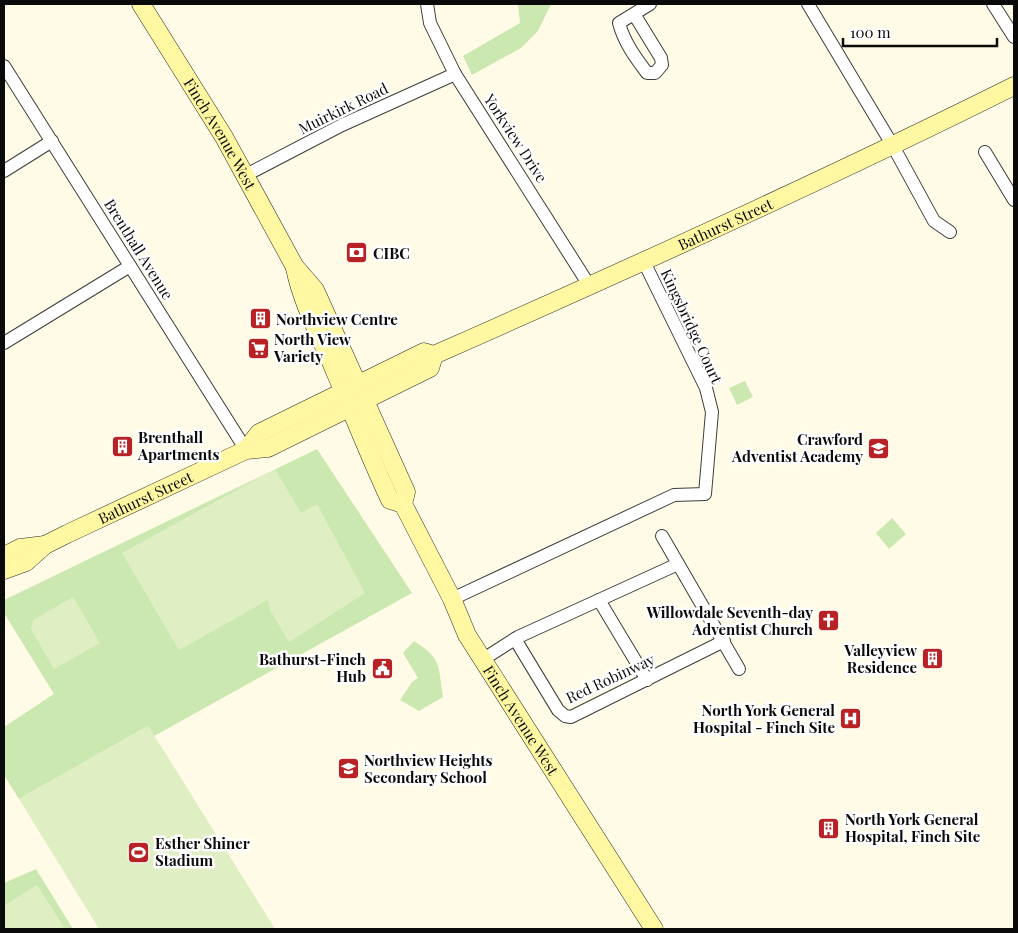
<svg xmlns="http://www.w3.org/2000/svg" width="1018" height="933" font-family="'Playfair Display',serif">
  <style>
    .green { fill: #cce8b1 }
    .pitch { fill: #dfefc3 }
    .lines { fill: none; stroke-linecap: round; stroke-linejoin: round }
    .minor-casing { stroke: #3d3d3d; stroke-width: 14 }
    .secondary-casing { stroke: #2c2c2c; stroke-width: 19 }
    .minor { stroke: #fff; stroke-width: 12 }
    .secondary { stroke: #fff7a1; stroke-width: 18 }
    .labels { text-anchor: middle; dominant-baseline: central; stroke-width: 5; stroke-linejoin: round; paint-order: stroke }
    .street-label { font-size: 15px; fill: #0a0a0a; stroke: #fff }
    .poi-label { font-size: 15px; font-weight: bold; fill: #0a0a0a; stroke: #fff; text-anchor: start }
  </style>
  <rect width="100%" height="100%" fill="#fffbe6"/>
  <g class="green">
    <polygon points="518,4 551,4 538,31 521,48 472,75 463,56 520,23"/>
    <polygon points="745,381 753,397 737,405 729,388"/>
    <polygon points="317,449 412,593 154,736 148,726 19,799 4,775 4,727 54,694 4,613 4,600"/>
    <polygon points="892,518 906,534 889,549 876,533"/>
    <path d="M414,641C442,659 438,665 443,697L419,711L400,700L412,682L418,678L403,653Z"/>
    <polygon points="36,869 73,929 4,929 4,883"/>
  </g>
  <g class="pitch">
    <polygon points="275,469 301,513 317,504 365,593 289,642 270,610 268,600 179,650 122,553"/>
    <polygon points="73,597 100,643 54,669 31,629 33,620"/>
    <polygon points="148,726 161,746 275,929 99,929 19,799"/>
    <polygon points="37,885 65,929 4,929 4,906"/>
  </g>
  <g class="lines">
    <defs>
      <g id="minor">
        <polyline points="427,4 430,23 455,74 589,285"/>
        <polyline points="808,4 893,146 934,221 950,232"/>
        <polyline points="993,4 1014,37"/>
        <path d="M634,14L661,58L662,65L655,73H647C635,57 624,42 619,23L650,4"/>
        <polyline points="4,66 246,450"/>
        <polyline points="985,152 1014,200"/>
        <polyline points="4,171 52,141"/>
        <polyline points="246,175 342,125 455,74"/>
        <polyline points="4,343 130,266"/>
        <polyline points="662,536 739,669"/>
        <polyline points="452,599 674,495 705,494 712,412 706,388 644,262"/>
        <polyline points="599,600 647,680"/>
        <polyline points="515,639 558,710 565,716 571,717 724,641"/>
        <polyline points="482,660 518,637 678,564"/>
      </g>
      <g id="secondary">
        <path id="s1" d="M141,4L224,137L295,267L315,290L406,492L403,504L452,599L467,635L654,929"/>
        <path d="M295,268C303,307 322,339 337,376C354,417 371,459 390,500L403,504"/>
        <path id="s2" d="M246,450L259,433L424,352L434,355C629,269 823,181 1014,86"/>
        <polyline points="4,556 20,548 45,545"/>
        <path id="s3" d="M4,570L26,562L45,545L67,534L246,450L268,448L430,368L434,355"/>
      </g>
    </defs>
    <use href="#minor" class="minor-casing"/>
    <use href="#secondary" class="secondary-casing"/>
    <use href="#minor" class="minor"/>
    <use href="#secondary" class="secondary"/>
  </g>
  <defs>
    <symbol id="bank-square" viewBox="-11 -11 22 22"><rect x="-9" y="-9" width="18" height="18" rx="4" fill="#b92225" stroke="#fff"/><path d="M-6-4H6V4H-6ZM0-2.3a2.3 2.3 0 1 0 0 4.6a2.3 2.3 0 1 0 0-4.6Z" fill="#fff"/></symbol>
    <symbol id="building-square" viewBox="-11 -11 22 22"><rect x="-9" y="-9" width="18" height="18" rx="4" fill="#b92225" stroke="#fff"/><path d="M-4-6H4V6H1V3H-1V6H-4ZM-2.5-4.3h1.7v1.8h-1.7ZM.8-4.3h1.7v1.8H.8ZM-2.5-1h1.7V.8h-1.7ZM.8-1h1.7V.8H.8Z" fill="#fff"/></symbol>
    <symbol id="supermarket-square" viewBox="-11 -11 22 22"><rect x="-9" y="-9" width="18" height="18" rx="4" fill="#b92225" stroke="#fff"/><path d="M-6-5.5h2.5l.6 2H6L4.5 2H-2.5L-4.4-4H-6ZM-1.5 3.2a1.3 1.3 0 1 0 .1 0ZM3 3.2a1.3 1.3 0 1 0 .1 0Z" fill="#fff"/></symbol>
    <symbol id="school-square" viewBox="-11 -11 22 22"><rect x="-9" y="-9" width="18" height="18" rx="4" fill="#b92225" stroke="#fff"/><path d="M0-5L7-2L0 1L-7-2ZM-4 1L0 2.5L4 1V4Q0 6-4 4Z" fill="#fff"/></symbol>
    <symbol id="church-square" viewBox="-11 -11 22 22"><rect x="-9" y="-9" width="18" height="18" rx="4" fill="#b92225" stroke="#fff"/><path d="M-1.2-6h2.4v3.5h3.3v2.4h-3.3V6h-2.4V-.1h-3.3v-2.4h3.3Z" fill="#fff"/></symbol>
    <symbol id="civic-square" viewBox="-11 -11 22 22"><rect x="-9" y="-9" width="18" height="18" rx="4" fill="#b92225" stroke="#fff"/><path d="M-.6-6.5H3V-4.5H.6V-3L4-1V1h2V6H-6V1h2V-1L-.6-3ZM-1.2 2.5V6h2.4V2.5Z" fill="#fff"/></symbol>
    <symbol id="hospital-square" viewBox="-11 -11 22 22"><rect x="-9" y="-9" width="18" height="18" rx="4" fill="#b92225" stroke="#fff"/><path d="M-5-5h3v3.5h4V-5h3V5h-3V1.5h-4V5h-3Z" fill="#fff"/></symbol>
    <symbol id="stadium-square" viewBox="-11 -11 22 22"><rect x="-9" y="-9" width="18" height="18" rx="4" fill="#b92225" stroke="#fff"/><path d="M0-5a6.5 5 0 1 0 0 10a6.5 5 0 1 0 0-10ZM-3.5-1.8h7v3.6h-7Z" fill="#fff"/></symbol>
  </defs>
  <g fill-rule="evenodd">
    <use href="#bank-square" x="344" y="240" width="25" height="25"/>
    <use href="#building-square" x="248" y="306" width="25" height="25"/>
    <use href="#supermarket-square" x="246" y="336" width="25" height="25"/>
    <use href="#building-square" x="110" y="434" width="25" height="25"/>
    <use href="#school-square" x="866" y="436" width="25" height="25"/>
    <use href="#church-square" x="816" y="608" width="25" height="25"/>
    <use href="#building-square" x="920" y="646" width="25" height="25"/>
    <use href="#civic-square" x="370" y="656" width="25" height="25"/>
    <use href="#hospital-square" x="838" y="706" width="25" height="25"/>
    <use href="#school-square" x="336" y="756" width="25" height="25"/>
    <use href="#building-square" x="816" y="816" width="25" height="25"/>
    <use href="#stadium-square" x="126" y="840" width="25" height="25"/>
  </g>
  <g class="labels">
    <g class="street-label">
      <text transform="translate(343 108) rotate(-26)">Muirkirk Road</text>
      <text stroke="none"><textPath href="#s1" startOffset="152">Finch Avenue West</textPath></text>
      <text transform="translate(516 138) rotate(57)">Yorkview Drive</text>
      <text stroke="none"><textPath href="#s2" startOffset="535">Bathurst Street</textPath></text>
      <text transform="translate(139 249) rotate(58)">Brenthall Avenue</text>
      <text transform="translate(692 326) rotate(65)">Kingsbridge Court</text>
      <text stroke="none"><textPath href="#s3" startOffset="160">Bathurst Street</textPath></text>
      <text transform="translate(610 678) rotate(-25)">Red Robinway</text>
      <text stroke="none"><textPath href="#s1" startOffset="816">Finch Avenue West</textPath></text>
    </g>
    <g class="poi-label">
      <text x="373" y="253">CIBC</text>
      <text x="276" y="319">Northview Centre</text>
      <text x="274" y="339">North View<tspan x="274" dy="17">Variety</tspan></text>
      <text x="138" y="437">Brenthall<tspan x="138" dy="17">Apartments</tspan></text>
      <text x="863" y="439" text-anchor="end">Crawford<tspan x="863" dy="17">Adventist Academy</tspan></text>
      <text x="813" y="612" text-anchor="end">Willowdale Seventh-day<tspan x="813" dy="17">Adventist Church</tspan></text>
      <text x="917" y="650" text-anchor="end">Valleyview<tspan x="917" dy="17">Residence</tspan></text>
      <text x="366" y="659" text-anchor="end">Bathurst-Finch<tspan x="366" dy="17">Hub</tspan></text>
      <text x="835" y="710" text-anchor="end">North York General<tspan x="835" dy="17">Hospital - Finch Site</tspan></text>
      <text x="364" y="760">Northview Heights<tspan x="364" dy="17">Secondary School</tspan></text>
      <text x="845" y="819">North York General<tspan x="845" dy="17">Hospital, Finch Site</tspan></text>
      <text x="155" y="843">Esther Shiner<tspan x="155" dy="17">Stadium</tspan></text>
    </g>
  </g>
  <rect width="1018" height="933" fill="none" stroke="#0a0a0a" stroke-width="10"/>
  <path d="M843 38v8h154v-8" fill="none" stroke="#0a0a0a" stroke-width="2.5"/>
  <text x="850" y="38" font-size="15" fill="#0a0a0a" stroke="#ffffff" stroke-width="4" paint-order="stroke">100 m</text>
</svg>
